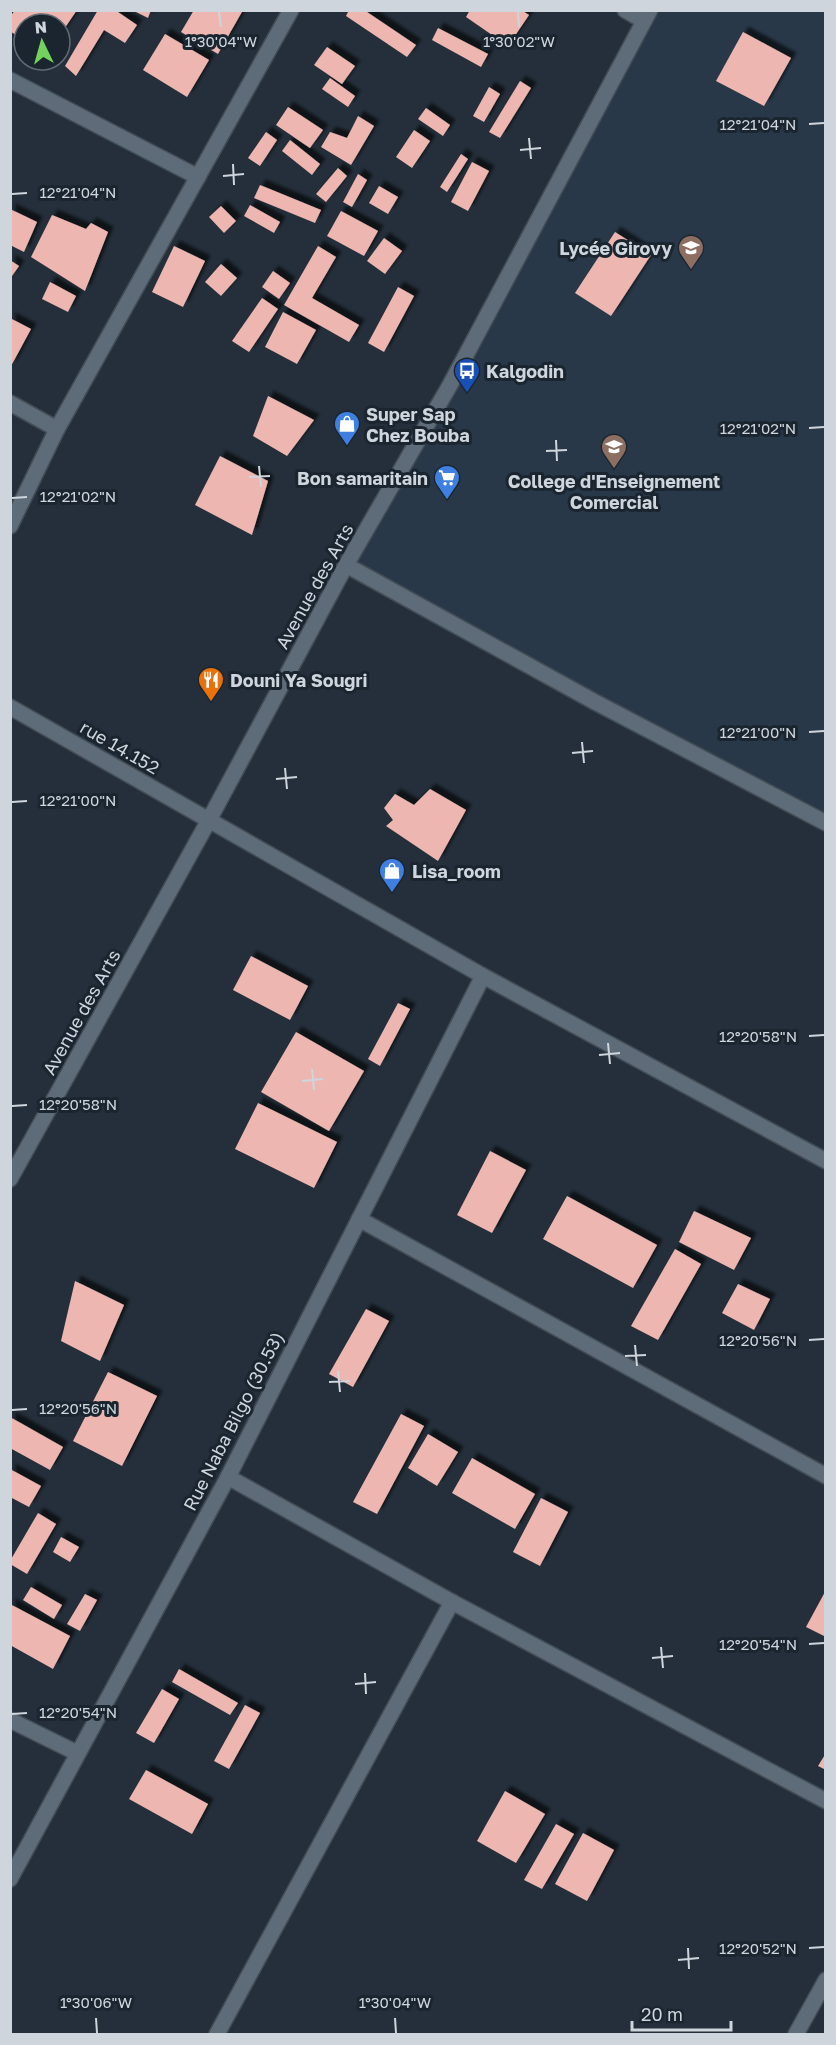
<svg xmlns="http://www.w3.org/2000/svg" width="836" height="2045" font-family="'Golos Text',sans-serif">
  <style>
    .built { fill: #283849 }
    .building { fill: #eeb6b1; filter: url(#shadow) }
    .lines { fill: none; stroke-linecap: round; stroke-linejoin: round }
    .minor-casing { stroke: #424c55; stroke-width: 18 }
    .tertiary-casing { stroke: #424c55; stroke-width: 18 }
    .minor { stroke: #5e6b79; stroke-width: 15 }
    .tertiary { stroke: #5e6b79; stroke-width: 15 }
    .ticks { fill: none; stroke: #ced5dc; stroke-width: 2 }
    .labels { text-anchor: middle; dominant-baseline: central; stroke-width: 6; stroke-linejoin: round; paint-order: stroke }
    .poi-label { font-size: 18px; font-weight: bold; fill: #ced5dc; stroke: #1a2530; text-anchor: start }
    .street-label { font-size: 18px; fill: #ced5dc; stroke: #1a2530 }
    .ticks-label { font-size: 15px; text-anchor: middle; fill: #ced5dc; stroke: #1a2530; stroke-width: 6; stroke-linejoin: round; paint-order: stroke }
  </style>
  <defs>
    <filter id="shadow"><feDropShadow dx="5.5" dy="-5.5" stdDeviation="1.5" flood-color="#0009"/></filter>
  </defs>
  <rect width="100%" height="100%" fill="#242f3b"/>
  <polygon class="built" points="660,11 825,11 825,819 345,567 460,374"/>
  <g class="building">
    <polygon points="15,10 77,10 60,35 60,24 24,24 24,41 10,31 10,17"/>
    <polygon points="98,10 115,10 137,25 125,43 104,30 76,76 65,66"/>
    <polygon points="132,10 151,10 148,18"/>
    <polygon points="194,10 243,10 218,54 181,32"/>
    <polygon points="349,10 364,10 416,45 407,57 346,16"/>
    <polygon points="470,10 521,10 529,15 508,46 466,17"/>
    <polygon points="438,28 488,54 481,67 432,40"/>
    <polygon points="743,32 791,58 764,106 716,81"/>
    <polygon points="165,34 209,60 187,97 143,70"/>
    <polygon points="327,47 355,66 342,84 314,65"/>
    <polygon points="330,78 355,96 348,107 322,89"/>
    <polygon points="520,81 531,88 500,138 489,132"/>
    <polygon points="489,87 500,94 484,122 473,116"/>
    <polygon points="288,107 323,130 310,148 276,125"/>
    <polygon points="426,108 450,125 443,136 418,119"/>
    <polygon points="358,116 374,126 351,165 321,147 330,132 347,138"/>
    <polygon points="414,130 430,141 412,168 396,157"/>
    <polygon points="266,132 277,140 260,166 248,158"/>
    <polygon points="290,140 320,164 312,175 282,151"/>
    <polygon points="461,154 468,159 447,192 440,187"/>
    <polygon points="472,162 489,171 468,211 451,202"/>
    <polygon points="338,168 347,176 326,202 316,194"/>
    <polygon points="358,174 367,180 352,207 343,202"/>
    <polygon points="260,185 321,210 315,223 254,198"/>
    <polygon points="379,186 398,197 388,214 369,203"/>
    <polygon points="250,205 280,222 274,233 244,216"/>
    <polygon points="221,206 236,221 224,233 209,217"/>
    <polygon points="10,209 37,222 24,252 10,245"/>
    <polygon points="341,211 378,231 364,256 327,236"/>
    <polygon points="52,215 86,229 91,223 108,232 85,291 31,257"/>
    <polygon points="615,232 651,255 611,316 575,293"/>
    <polygon points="384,238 402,251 385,274 367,261"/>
    <polygon points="174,246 205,261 183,307 152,292"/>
    <polygon points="318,246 336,257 312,298 359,325 349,342 284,305"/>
    <polygon points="10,260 19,266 10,279"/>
    <polygon points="221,264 237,278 221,296 205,282"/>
    <polygon points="273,271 290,283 279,299 262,287"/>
    <polygon points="50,282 76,296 68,312 42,299"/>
    <polygon points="398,287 414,296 384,352 368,343"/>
    <polygon points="262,298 278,309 249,352 232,341"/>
    <polygon points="283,312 316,330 297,364 265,347"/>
    <polygon points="10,318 31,329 10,368"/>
    <polygon points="268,396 314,420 287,456 253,436"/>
    <polygon points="220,456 268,481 252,535 195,505"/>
    <polygon points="430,789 466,810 438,861 386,826 393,820 384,808 395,794 414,805"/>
    <polygon points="251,956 308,986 290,1020 233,990"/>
    <polygon points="398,1003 410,1009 380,1066 368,1059"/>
    <polygon points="296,1032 364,1071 329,1131 261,1092"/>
    <polygon points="258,1103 337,1142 314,1188 235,1149"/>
    <polygon points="490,1151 526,1170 492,1233 457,1215"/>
    <polygon points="567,1196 657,1245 633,1288 543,1239"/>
    <polygon points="694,1211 751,1238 734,1270 679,1242"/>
    <polygon points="675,1249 701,1264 658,1340 631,1326"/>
    <polygon points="75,1281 124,1305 100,1361 61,1341"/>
    <polygon points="738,1284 770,1299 754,1330 722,1313"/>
    <polygon points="366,1309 389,1321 353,1387 329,1374"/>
    <polygon points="108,1372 157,1396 122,1466 73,1441"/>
    <polygon points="401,1414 424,1426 377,1514 353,1502"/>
    <polygon points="10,1417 63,1447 50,1470 10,1448"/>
    <polygon points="428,1434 458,1452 437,1486 408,1468"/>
    <polygon points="472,1458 535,1494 515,1529 452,1493"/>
    <polygon points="10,1469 41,1486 29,1507 10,1497"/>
    <polygon points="541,1498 568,1512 540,1566 513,1552"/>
    <polygon points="38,1513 56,1524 27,1574 10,1564 10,1561"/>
    <polygon points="61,1537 79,1547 70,1562 53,1552"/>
    <polygon points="31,1587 62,1605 54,1619 23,1600"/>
    <polygon points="826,1590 826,1637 806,1627"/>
    <polygon points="85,1594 97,1600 80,1631 67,1624"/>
    <polygon points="10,1604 70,1636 53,1669 10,1645"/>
    <polygon points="179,1669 238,1703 230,1715 172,1682"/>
    <polygon points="162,1689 179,1699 154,1743 136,1733"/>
    <polygon points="245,1705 260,1713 229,1769 214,1761"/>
    <polygon points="826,1753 826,1770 818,1766"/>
    <polygon points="146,1770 208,1804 192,1834 129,1799"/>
    <polygon points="505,1791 545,1814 516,1863 477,1841"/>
    <polygon points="556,1824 574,1834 542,1889 524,1880"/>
    <polygon points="583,1833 614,1850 587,1901 555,1884"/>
  </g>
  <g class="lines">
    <defs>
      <g id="minor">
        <polyline points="625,10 644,21"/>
        <polyline points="10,80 198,177"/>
        <polyline points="10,403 57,429"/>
        <polyline points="10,526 57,429 291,10"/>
        <polyline points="346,565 595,702 826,823"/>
        <polyline points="10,707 483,976 826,1161"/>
        <polyline points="359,1219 826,1476"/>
        <polyline points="228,1477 452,1602 826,1801"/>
        <polyline points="10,1720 77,1753"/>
        <polyline points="10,1879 228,1477 483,976"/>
        <polyline points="217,2034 452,1602"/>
        <polyline points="796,2034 826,1980"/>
      </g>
      <polyline id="tertiary" points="10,1179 209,820 346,565 450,385 650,10"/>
    </defs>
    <use href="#minor" class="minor-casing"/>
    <use href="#tertiary" class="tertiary-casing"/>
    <use href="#minor" class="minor"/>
    <use href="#tertiary" class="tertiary"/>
  </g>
  <path class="ticks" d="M219,12L221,27M518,12L519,27M809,124L824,123M529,138L531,159M520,150L541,148M233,164L234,185M223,176L244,174M12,194L27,193M809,428L824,427M556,440L557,461M546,451L567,450M259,466L261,487M249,477L270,476M12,498L27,497M809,732L824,731M582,742L584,763M572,753L593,751M285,768L287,789M276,779L297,777M12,802L27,801M809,1036L824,1035M608,1043L610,1064M599,1055L620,1053M312,1069L314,1090M302,1081L323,1079M12,1106L27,1105M809,1340L824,1339M635,1345L637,1366M625,1356L646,1355M338,1371L340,1392M329,1382L350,1381M12,1410L27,1409M809,1644L824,1643M661,1647L663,1668M652,1658L673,1656M365,1673L366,1694M355,1684L376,1682M12,1714L27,1713M688,1948L689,1969M809,1948L824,1947M678,1960L699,1958M96,2018L97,2033M395,2018L396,2033"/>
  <defs>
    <symbol id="school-pin" viewBox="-11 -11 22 30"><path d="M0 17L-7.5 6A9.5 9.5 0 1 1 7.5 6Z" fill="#8d6e63" stroke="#1a2530"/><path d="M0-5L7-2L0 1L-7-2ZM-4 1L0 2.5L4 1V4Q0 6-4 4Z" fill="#fff"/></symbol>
    <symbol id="bus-pin" viewBox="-11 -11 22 30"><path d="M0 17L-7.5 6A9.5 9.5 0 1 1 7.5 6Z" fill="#1a4fb4" stroke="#1a2530"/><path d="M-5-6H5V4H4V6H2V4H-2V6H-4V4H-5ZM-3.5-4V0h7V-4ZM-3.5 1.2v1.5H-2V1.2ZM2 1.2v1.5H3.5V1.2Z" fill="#fff"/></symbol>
    <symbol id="shop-pin" viewBox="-11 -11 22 30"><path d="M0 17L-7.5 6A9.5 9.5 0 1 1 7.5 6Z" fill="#3f7fe0" stroke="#1a2530"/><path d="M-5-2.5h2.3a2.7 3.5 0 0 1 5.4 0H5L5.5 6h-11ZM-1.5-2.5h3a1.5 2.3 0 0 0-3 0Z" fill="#fff"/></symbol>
    <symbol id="supermarket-pin" viewBox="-11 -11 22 30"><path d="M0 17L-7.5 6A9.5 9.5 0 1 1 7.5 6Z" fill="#3f7fe0" stroke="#1a2530"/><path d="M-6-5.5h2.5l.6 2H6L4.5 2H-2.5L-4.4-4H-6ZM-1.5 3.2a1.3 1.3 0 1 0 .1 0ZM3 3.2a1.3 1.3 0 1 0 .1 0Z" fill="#fff"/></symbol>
    <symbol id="restaurant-pin" viewBox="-11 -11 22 30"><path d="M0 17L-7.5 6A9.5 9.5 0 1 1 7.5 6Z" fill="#e8710a" stroke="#1a2530"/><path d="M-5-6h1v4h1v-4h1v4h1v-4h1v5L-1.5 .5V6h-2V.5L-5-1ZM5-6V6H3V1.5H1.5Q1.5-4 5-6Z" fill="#fff"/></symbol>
  </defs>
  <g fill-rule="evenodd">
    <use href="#school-pin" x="676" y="233" width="30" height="40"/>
    <use href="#bus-pin" x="452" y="356" width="30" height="40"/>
    <use href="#shop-pin" x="332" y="409" width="30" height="40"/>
    <use href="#school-pin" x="599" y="432" width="30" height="40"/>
    <use href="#supermarket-pin" x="432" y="463" width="30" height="40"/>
    <use href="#restaurant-pin" x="196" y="665" width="30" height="40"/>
    <use href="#shop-pin" x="377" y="856" width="30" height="40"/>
  </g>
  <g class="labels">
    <g class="poi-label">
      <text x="672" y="248" text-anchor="end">Lycée Girovy</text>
      <text x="486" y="371">Kalgodin</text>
      <text x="366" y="414">Super Sap<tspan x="366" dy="21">Chez Bouba</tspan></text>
      <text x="428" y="478" text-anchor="end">Bon samaritain</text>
      <text x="614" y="481" text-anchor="middle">College d'Enseignement<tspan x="614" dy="21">Comercial</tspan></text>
      <text x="230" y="680">Douni Ya Sougri</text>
      <text x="412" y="871">Lisa_room</text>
    </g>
    <g class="street-label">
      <text transform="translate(314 586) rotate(-61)">Avenue des Arts</text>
      <text transform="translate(120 747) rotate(30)">rue 14.152</text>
      <text transform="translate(81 1012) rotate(-61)">Avenue des Arts</text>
      <text transform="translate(233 1421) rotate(-63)">Rue Naba Bilgo (30.53)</text>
    </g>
  </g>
  <g class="ticks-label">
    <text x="221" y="47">1°30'04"W</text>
    <text x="519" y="47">1°30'02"W</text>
    <text x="758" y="130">12°21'04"N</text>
    <text x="78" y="198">12°21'04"N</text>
    <text x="758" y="434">12°21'02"N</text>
    <text x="78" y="502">12°21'02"N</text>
    <text x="758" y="738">12°21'00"N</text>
    <text x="78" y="806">12°21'00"N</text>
    <text x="758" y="1042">12°20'58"N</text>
    <text x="78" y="1110">12°20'58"N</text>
    <text x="758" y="1346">12°20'56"N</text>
    <text x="78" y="1414">12°20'56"N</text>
    <text x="758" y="1650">12°20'54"N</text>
    <text x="78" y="1718">12°20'54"N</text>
    <text x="758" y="1954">12°20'52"N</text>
    <text x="96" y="2008">1°30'06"W</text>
    <text x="395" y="2008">1°30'04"W</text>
  </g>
  <rect width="836" height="2045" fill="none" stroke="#ced5dc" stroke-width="24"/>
  <g transform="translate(42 42) rotate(355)"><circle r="28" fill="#1a2530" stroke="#626b75" stroke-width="1.5"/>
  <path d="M0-4.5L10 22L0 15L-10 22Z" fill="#73d25c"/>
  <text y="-9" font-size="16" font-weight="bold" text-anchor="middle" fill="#ced5dc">N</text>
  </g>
  <path d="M632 2021v9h99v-9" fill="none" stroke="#ced5dc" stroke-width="3"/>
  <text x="641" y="2021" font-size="18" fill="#ced5dc" stroke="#1a2530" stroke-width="4.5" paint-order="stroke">20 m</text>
</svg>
